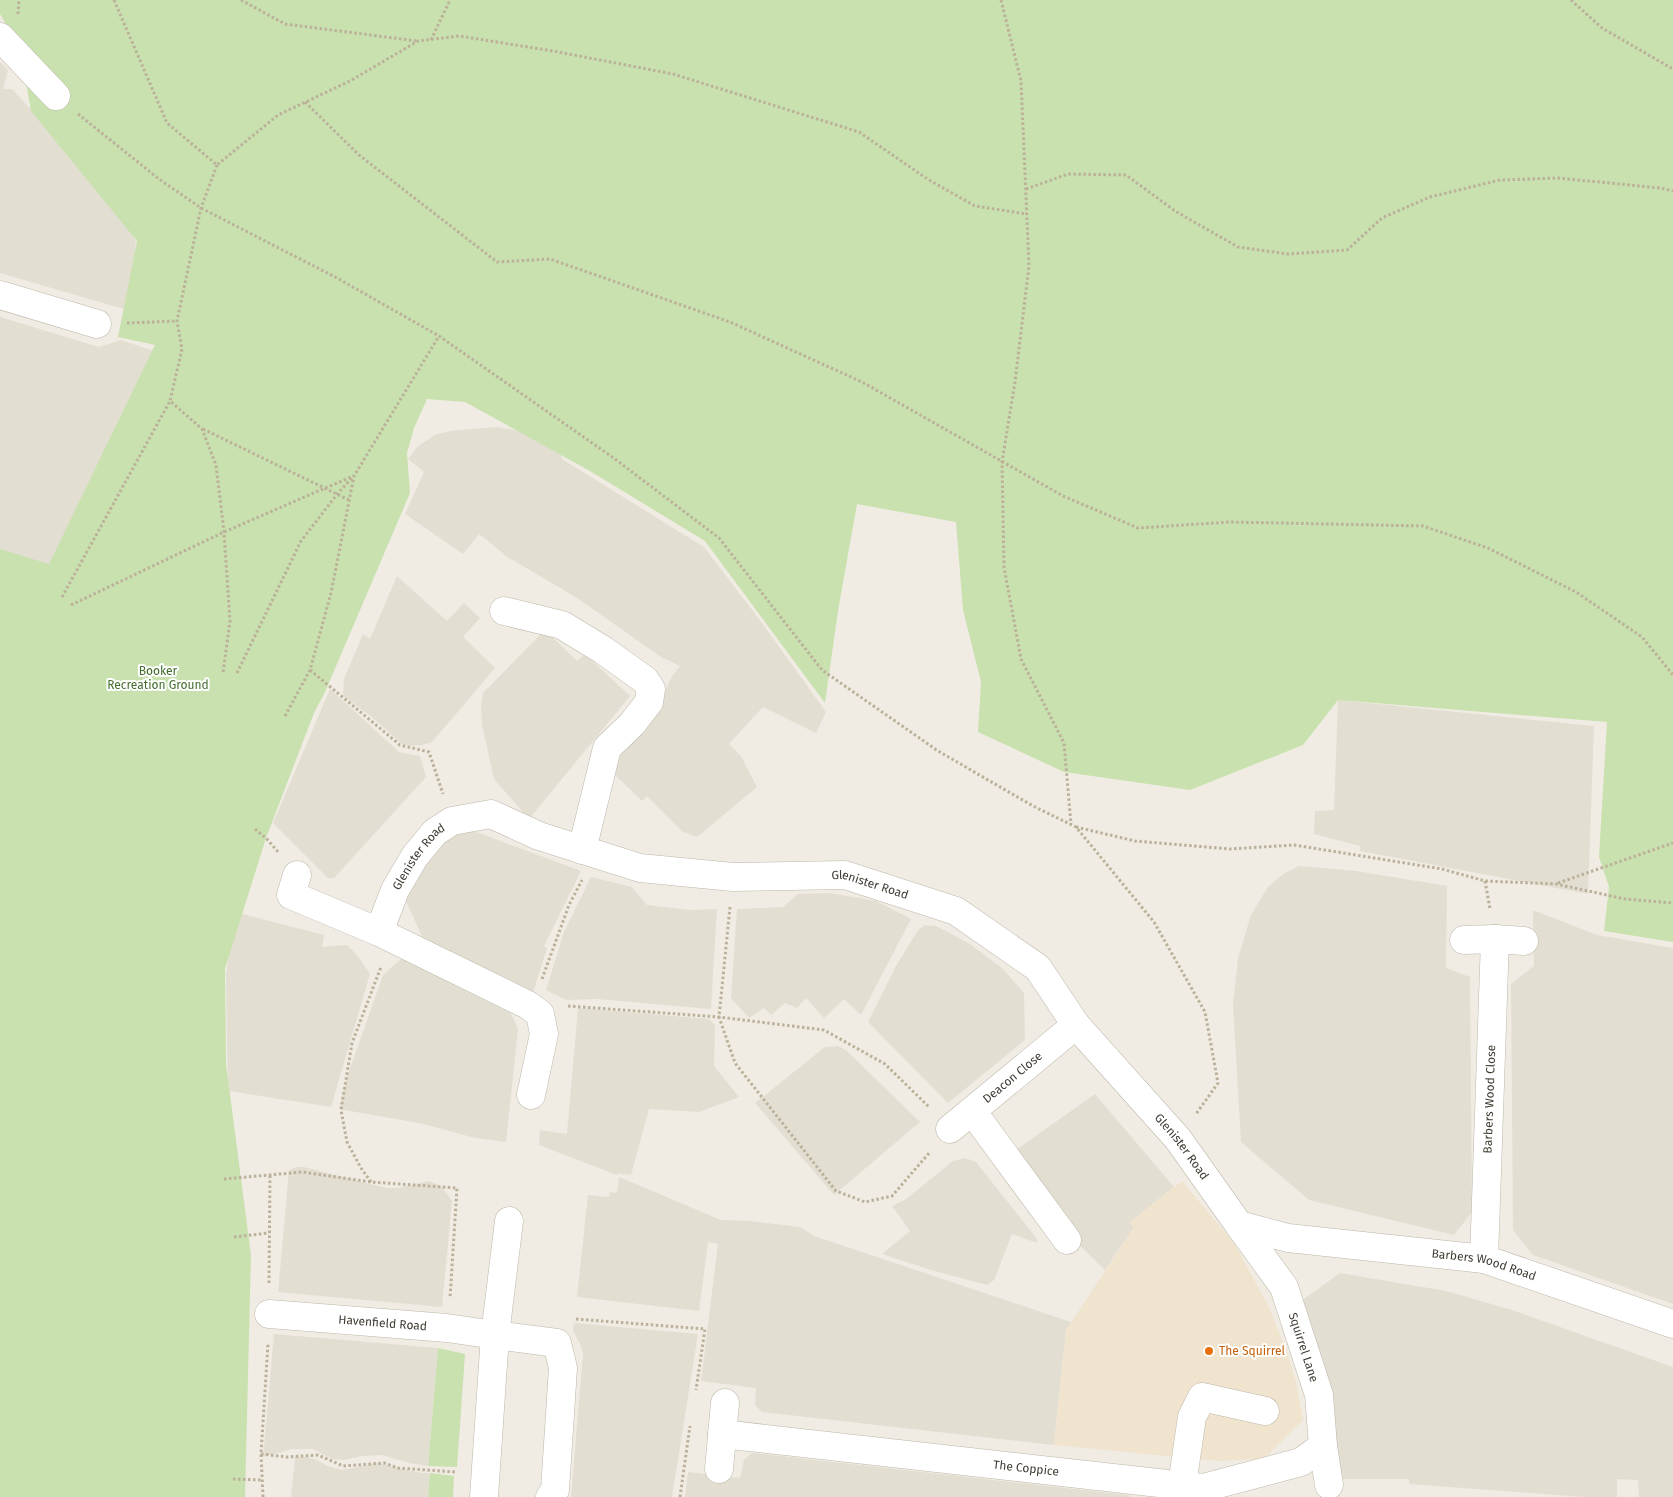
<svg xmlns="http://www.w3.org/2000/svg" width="1673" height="1497" font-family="'Fira Sans',sans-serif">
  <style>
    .residential { fill: #e3ded2 }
    .commercial { fill: #f1e4cf }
    .green { fill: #c9e1af }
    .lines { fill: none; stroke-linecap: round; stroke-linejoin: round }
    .minor-casing { stroke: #bdb7aa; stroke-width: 29 }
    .path { stroke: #bbb099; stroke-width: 3; stroke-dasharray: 2.5 2.5; stroke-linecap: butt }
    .minor { stroke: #fff; stroke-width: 28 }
    .food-dot { fill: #e8710a; stroke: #fff; stroke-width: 2 }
    .labels { text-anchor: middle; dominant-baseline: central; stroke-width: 4; stroke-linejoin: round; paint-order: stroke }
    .park-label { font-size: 12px; fill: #436d2d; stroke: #fff }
    .street-label { font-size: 12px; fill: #413c34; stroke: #fff }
    .food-label { font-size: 12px; fill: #c56008; stroke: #fff; text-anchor: start }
  </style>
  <rect width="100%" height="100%" fill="#f0ece3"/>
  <g class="residential">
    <polygon points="0,62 8,70 3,89 12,89 125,212 136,243 127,310 0,273"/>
    <polygon points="0,317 99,347 121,340 157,352 52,572 0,556"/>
    <polygon points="496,427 528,432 560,445 562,459 704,547 762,623 826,712 816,733 763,707 729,744 741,756 757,787 697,837 683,832 647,796 642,801 608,768 646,729 653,718 671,678 680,666 661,657 577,598 504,555 504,554 479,534 463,554 405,514 424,472 408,459 418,446 435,435 450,431"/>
    <polygon points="397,576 447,621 464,603 480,618 463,637 495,668 432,742 422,745 411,746 402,744 372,717 343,696 344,679 363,634 370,639"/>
    <polygon points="545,630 577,661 585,654 630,696 529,819 494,779 482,725 481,705 483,693"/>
    <polygon points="330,689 399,752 420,756 426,777 334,878 328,878 273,823"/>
    <polygon points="1338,700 1594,726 1588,894 1360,851 1360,846 1314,834 1315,811 1334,810"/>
    <polygon points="463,827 581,871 544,946 547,948 533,993 423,939 406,901 410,876 428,856"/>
    <polygon points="1299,866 1356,871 1447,886 1446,968 1470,977 1472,1212 1454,1235 1309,1200 1241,1142 1233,1005 1238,958 1251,915 1268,887 1283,874"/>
    <polygon points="591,877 632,887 647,905 691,910 717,909 711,1009 597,999 566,1000 546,990 564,932"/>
    <polygon points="829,893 876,901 911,919 861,1015 844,999 824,1018 806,998 797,1008 785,1003 771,1015 764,1008 749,1018 731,998 737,909 783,907 798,894"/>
    <polygon points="1533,910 1597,935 1673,948 1673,1304 1533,1255 1513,1230 1511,984 1534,966"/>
    <polygon points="239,913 324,935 322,947 347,945 357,955 370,974 331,1107 228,1091 226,975 231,942"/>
    <polygon points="925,925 936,926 970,944 1003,969 1024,993 1025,1040 948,1103 868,1022 896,966 918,930"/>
    <polygon points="402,958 511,1013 518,1029 506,1142 475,1138 424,1124 339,1109 347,1077 383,975"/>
    <polygon points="578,1008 709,1019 715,1025 714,1066 739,1097 699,1112 649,1109 631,1175 618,1173 617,1175 539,1145 540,1130 567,1134"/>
    <polygon points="838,1046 847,1051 920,1122 834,1195 755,1103 825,1047"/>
    <polygon points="1095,1094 1174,1187 1130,1222 1134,1227 1105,1270 1078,1244 1013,1152"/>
    <polygon points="965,1158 976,1162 1037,1239 1037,1243 1012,1234 994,1280 987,1285 931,1270 882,1254 910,1231 892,1206 905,1200 953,1161"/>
    <polygon points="297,1167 304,1167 386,1188 398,1188 429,1181 441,1186 452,1201 442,1307 278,1292 289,1170"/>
    <polygon points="619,1177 721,1220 750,1221 800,1227 814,1236 1071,1322 1066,1330 1054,1445 762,1412 755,1405 756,1388 701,1381 718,1244 708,1242 699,1311 577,1297 588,1195 609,1197 610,1192 617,1193"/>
    <polygon points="1340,1273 1446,1291 1512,1310 1673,1367 1673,1497 1639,1497 1638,1480 1617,1479 1617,1497 1584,1497 1409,1484 1409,1479 1337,1479 1297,1304"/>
    <polygon points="574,1323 698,1334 672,1497 571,1497 583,1354 580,1344 573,1331"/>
    <polygon points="274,1334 438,1348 428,1466 409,1463 382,1455 362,1456 344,1460 332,1459 313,1449 292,1449 263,1457"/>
    <polygon points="752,1453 1128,1495 1130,1497 685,1497 688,1472 740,1478 744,1460"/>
    <polygon points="295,1457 307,1457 317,1460 327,1466 342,1470 377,1463 421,1473 430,1473 428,1497 291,1497"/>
  </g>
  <polygon class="commercial" points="1182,1181 1234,1243 1268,1305 1287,1352 1296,1382 1303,1420 1264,1459 1217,1461 1054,1445 1066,1330 1134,1227 1130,1222"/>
  <g class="green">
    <polygon points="0,0 1673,0 1673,942 1604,931 1609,887 1599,857 1607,722 1338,700 1303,745 1190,790 1064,772 978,732 981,682 963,610 956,522 857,504 838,611 825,703 705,541 590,471 465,402 427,399 414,428 407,453 410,493 325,692 314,713 266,838 225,969 226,1064 251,1255 245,1497 0,1497 0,549 49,564 155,345 118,337 137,241 31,111 20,49 0,14"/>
    <polygon points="438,1348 465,1354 457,1467 428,1466"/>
    <polygon points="430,1473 454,1476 453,1497 428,1497"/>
  </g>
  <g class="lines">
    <defs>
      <g id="minor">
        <polyline points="0,37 56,96"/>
        <polyline points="0,295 97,324"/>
        <polyline points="504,611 562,625 603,650 645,680 651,689 649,702 632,724 607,748 582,850"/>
        <polyline points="297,875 291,895 379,932 528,1005 540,1014 544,1034 531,1095"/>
        <path id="s1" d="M379,932L395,890L415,856L435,832L452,821L491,814L539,836L640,868L733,877L845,875L956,911L1038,968L1076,1025L1178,1139L1239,1225L1288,1238L1484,1259L1673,1324"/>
        <polyline points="1464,940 1495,939 1524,941"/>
        <polyline points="972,1111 1067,1240"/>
        <path id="s2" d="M950,1129L1076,1025"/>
        <path id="s3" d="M1239,1225L1284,1287L1319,1395L1323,1446L1329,1485"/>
        <path id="s4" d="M1484,1259L1495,939"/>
        <path id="s5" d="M269,1314L447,1328L495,1335L509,1221"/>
        <path id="s6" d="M722,1434L1203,1488L1301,1462L1323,1446"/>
        <polyline points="719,1469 725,1403"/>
        <polyline points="1182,1485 1192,1417 1202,1397 1265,1411"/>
        <polyline points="484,1497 495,1335 557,1343 563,1368 555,1490 550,1497"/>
      </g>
    </defs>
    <use href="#minor" class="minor-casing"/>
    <g class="path">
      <polyline points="114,0 167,123 217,165 278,115 350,81 418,41 459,36 553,51 673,74 859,132 929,180 975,206 1027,214"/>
      <polyline points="241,0 285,24 417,41"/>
      <polyline points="1001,0 1021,81 1029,266 1015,382 1002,462 1004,567 1021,659 1064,743 1071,824"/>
      <polyline points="1571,0 1602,28 1673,69"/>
      <polyline points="18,14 19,0"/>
      <polyline points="431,40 450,0"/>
      <polyline points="305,102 359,155 497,262 550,259 730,322 862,382 1063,496 1138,528 1230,522 1423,526 1488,548 1576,592 1642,637 1673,675"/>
      <polyline points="78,114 159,179 201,208 337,278 439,336 615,459 719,538 822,670 938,751 1033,806 1076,827 1154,922 1205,1012 1218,1083 1196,1114"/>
      <polyline points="217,165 201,208 177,321 182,349 170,401 202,429 216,465 224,532 230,621 223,673"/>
      <polyline points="1026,189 1068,174 1126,175 1175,211 1238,247 1288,254 1347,250 1382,218 1430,197 1500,180 1558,178 1660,188 1673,191"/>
      <polyline points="127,323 177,321"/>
      <polyline points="203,429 349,500"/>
      <polyline points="62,597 170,401"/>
      <polyline points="71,605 224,532 353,476"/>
      <polyline points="310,670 400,745 429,752 443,794"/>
      <polyline points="237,673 301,541 338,493 352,478"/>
      <polyline points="285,716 310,670 331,593 354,476 439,336"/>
      <polyline points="1076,827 1135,841 1230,849 1294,845 1442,869 1485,881 1556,884 1625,899 1673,903"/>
      <polyline points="255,829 266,838 279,853"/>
      <polyline points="1485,881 1490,909"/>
      <polyline points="1558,883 1673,843"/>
      <polyline points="730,907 719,1017 735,1063 836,1191 865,1202 892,1196 930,1152"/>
      <polyline points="542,979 569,905 582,880"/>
      <polyline points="568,1006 719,1017 824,1030 885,1064 929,1107"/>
      <polyline points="224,1179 302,1172 371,1182 457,1188 450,1298"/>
      <polyline points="371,1182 361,1168 347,1142 341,1110 352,1043 381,967"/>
      <polyline points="234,1237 269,1233"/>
      <polyline points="269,1283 270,1174"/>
      <polyline points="576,1319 705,1329 696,1390"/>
      <polyline points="261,1454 287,1457 318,1455 343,1466 384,1463 398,1468 456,1472"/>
      <polyline points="233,1479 263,1480"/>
      <polyline points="263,1497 261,1454 268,1344"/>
      <polyline points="680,1497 690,1426"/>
    </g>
    <use href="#minor" class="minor"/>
  </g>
  <circle class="food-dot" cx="1209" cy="1351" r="5"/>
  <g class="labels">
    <g class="park-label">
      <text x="158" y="671">Booker<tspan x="158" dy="14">Recreation Ground</tspan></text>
    </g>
    <g class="street-label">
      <text stroke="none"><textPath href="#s1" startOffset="86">Glenister Road</textPath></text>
      <text stroke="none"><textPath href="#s1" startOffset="566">Glenister Road</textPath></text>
      <text stroke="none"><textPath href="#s2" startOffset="81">Deacon Close</textPath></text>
      <text stroke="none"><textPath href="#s4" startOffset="160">Barbers Wood Close</textPath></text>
      <text stroke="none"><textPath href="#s1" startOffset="986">Glenister Road</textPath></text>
      <text stroke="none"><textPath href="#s1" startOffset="1332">Barbers Wood Road</textPath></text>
      <text stroke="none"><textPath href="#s5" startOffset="114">Havenfield Road</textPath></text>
      <text stroke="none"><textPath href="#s3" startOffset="140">Squirrel Lane</textPath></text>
      <text stroke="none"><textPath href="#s6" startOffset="306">The Coppice</textPath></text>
    </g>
    <g class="food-label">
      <text x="1219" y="1351">The Squirrel</text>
    </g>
  </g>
</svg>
